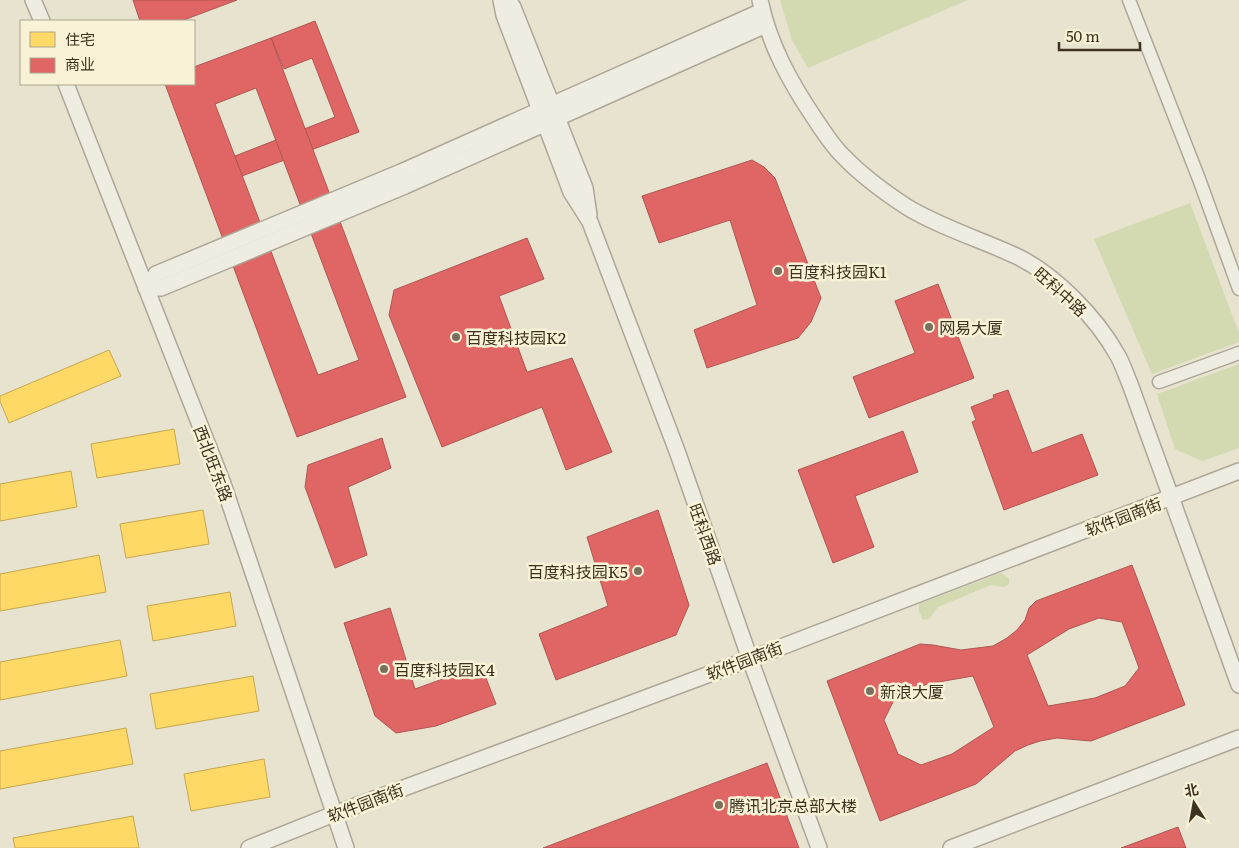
<svg xmlns="http://www.w3.org/2000/svg" width="1239" height="848" font-family="Literata,'Noto Sans SC',serif">
  <style>
    .green { fill: #d3d9b1 }
    .homes { fill: #ffd966; stroke: #c5a751 }
    .shops { fill: #e06666; stroke: #af5651; fill-rule: evenodd }
    .lines { fill: none; stroke-linecap: round; stroke-linejoin: round }
    .minor-casing { stroke: #aca798; stroke-width: 15 }
    .tertiary-casing { stroke: #aca798; stroke-width: 18 }
    .minor { stroke: #efece1; stroke-width: 12 }
    .tertiary { stroke: #efece1; stroke-width: 15 }
    .poi-dot { fill: #786f5d; stroke: #f8f2d6; stroke-width: 2 }
    .labels { text-anchor: middle; dominant-baseline: central; stroke-width: 5; stroke-linejoin: round; paint-order: stroke }
    .poi-label { font-size: 16px; fill: #3d311f; stroke: #f8f2d6; text-anchor: start }
    .street-label { font-size: 16px; fill: #3d311f; stroke: #f8f2d6 }
  </style>
  <rect width="100%" height="100%" fill="#e7e3cf"/>
  <g class="green">
    <polygon points="780,0 968,0 808,68 792,40"/>
    <polygon points="1190,203 1239,333 1239,342 1152,374 1094,239"/>
    <polygon points="1239,364 1239,448 1202,461 1175,449 1157,394"/>
    <polygon points="1001,573 1009,578 1009,584 1004,587 991,585 938,607 929,619 923,620 919,611 919,604"/>
  </g>
  <g class="homes">
    <polygon points="109,350 121,376 9,423 0,401 0,396"/>
    <polygon points="174,429 180,464 97,478 91,444"/>
    <polygon points="71,471 77,507 0,521 0,484"/>
    <polygon points="203,510 209,544 126,558 120,524"/>
    <polygon points="99,555 106,592 0,611 0,574"/>
    <polygon points="230,592 236,626 153,641 147,606"/>
    <polygon points="120,640 127,676 0,700 0,662"/>
    <polygon points="253,676 259,711 156,729 150,694"/>
    <polygon points="126,728 133,764 0,789 0,751"/>
    <polygon points="264,759 270,797 191,811 184,774"/>
    <polygon points="133,816 139,848 15,848 13,838"/>
  </g>
  <g class="shops">
    <polygon points="133,0 237,0 181,21 140,21"/>
    <polygon points="315,21 359,132 242,176 235,156 335,117 312,58 284,69 271,38"/>
    <path d="M271,38L406,397L297,437L165,84H194V67ZM256,88L359,360L318,375L215,104Z"/>
    <polygon points="752,160 764,167 775,178 821,298 811,322 798,338 707,368 694,330 757,305 730,220 659,243 642,196"/>
    <polygon points="527,238 544,279 499,296 527,372 572,358 612,452 566,470 542,407 442,447 389,315 394,290"/>
    <polygon points="938,284 974,378 869,418 853,377 915,353 895,301"/>
    <polygon points="1008,390 1032,453 1082,434 1098,475 1004,510 972,422 976,420 971,407 994,398 993,395"/>
    <polygon points="903,431 918,472 855,496 874,547 833,563 798,470"/>
    <polygon points="382,438 391,468 348,487 367,555 335,568 305,487 308,465"/>
    <polygon points="658,510 689,605 676,635 556,680 539,634 608,606 587,537"/>
    <path d="M1132,565L1185,705L1091,741L1057,738L1040,741L1028,745L1015,751L976,784L880,821L827,681L920,644L933,645L961,650L993,646L1007,638L1017,630L1025,620L1029,608L1036,601ZM1099,618L1122,622L1139,668L1125,686L1095,698L1048,706L1027,655L1069,629ZM973,676L994,727L952,754L921,765L898,754L884,720L896,696L927,684Z"/>
    <polygon points="390,608 415,689 481,665 496,704 436,726 396,733 375,716 344,623"/>
    <polygon points="767,763 799,848 543,848"/>
    <polygon points="1178,827 1186,848 1121,848"/>
  </g>
  <g class="lines">
    <defs>
      <g id="minor">
        <polyline points="1129,0 1199,179 1239,289"/>
        <polyline points="1159,382 1239,353"/>
      </g>
      <g id="tertiary">
        <polyline points="33,0 42,21"/>
        <polyline points="501,0 504,15 571,192 590,222 677,451 750,659 819,848"/>
        <polyline points="508,0 513,7 585,188 589,215"/>
        <path d="M760,0C769,44 790,82 815,119C823,131 832,145 842,155C861,175 884,192 907,207C940,227 979,239 1014,255C1054,273 1097,318 1118,356C1123,365 1126,375 1130,384L1239,685"/>
        <polyline points="66,84 222,481 346,848"/>
        <polyline points="146,288 156,274 401,172 762,11"/>
        <polyline points="146,288 161,288 405,186 766,25"/>
        <polyline points="249,848 334,814 750,659 1239,471"/>
        <polyline points="951,848 1239,738"/>
      </g>
    </defs>
    <use href="#minor" class="minor-casing"/>
    <use href="#tertiary" class="tertiary-casing"/>
    <use href="#minor" class="minor"/>
    <use href="#tertiary" class="tertiary"/>
  </g>
  <g class="poi-dot">
    <circle cx="778" cy="271" r="5"/>
    <circle cx="929" cy="327" r="5"/>
    <circle cx="456" cy="337" r="5"/>
    <circle cx="638" cy="571" r="5"/>
    <circle cx="384" cy="669" r="5"/>
    <circle cx="870" cy="691" r="5"/>
    <circle cx="719" cy="805" r="5"/>
  </g>
  <g class="labels">
    <g class="poi-label">
      <text x="788" y="271">百度科技园K1</text>
      <text x="939" y="327">网易大厦</text>
      <text x="466" y="337">百度科技园K2</text>
      <text x="628" y="571" text-anchor="end">百度科技园K5</text>
      <text x="394" y="669">百度科技园K4</text>
      <text x="880" y="691">新浪大厦</text>
      <text x="729" y="805">腾讯北京总部大楼</text>
    </g>
    <g class="street-label">
      <text transform="translate(1061 291) rotate(42)">旺科中路</text>
      <text transform="translate(214 463) rotate(69)">西北旺东路</text>
      <text transform="translate(1123 516) rotate(-21)">软件园南街</text>
      <text transform="translate(706 534) rotate(70)">旺科西路</text>
      <text transform="translate(744 660) rotate(-21)">软件园南街</text>
      <text transform="translate(365 802) rotate(-21)">软件园南街</text>
    </g>
  </g>
  <rect x="20" y="20" width="175" height="65" fill="#f8f2d6" stroke="#ada58d"/>
  <rect x="30" y="32" width="25" height="15" fill="#ffd966" stroke="#ada58d"/>
  <text x="65" y="45" font-size="15" fill="#3d311f">住宅</text>
  <rect x="30" y="58" width="25" height="15" fill="#e06666" stroke="#ada58d"/>
  <text x="65" y="70" font-size="15" fill="#3d311f">商业</text>
  <g transform="translate(1194 803) rotate(349)" stroke="#f8f2d6" stroke-width="4" paint-order="stroke">
  <path d="M0-4L9 19L0 12L-9 19Z" fill="#3d311f"/>
  <text y="-8" font-size="14" font-weight="bold" text-anchor="middle" fill="#3d311f">北</text>
  </g>
  <path d="M1059 42v8h81v-8" fill="none" stroke="#3d311f" stroke-width="2.5"/>
  <text x="1066" y="42" font-size="15" fill="#3d311f" stroke="#f8f2d6" stroke-width="4" paint-order="stroke">50 m</text>
</svg>
